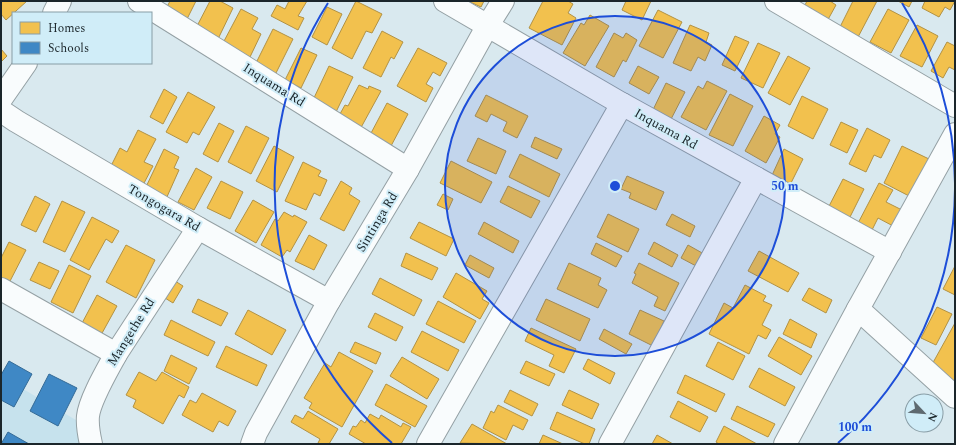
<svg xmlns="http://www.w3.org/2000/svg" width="956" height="445" font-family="Spectral,serif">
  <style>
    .built { fill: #c6e2ed }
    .homes { fill: #f2c14e; stroke: #b29244 }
    .schools { fill: #3f88c5; stroke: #346b97 }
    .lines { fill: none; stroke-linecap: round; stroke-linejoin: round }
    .minor-casing { stroke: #94a0a4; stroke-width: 24 }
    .minor { stroke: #f9fcfd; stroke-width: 22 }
    .ring { fill: none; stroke: #1d4ed8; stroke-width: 2 }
    .labels { text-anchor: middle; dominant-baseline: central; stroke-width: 4; stroke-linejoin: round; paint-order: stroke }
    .street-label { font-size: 13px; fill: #1b262b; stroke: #d0edf8 }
    .centre { fill: #1d4ed8; stroke: #d0edf8; stroke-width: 2 }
    .ring-label { font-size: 12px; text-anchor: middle; font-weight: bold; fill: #1d4ed8; stroke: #d0edf8; stroke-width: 4; stroke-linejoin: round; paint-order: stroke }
  </style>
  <rect width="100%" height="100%" fill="#d9e9ef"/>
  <polygon class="built" points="1,376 81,423 86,444 1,444"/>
  <g class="homes">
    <polygon points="1,1 27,1 6,20 1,14"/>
    <polygon points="170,1 196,1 185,23 164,13"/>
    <polygon points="210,1 220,1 233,8 218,39 196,28"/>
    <polygon points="289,1 307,1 298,16 304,18 298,30 271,16 277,5 285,9"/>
    <polygon points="356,1 382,14 372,33 366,31 352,59 332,48"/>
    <polygon points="468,1 484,1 481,7"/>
    <polygon points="543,1 568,1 573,4 568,13 576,18 562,45 529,28"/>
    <polygon points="626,1 651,1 642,20 622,10"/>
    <polygon points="807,1 830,1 836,5 825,25 801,13"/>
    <polygon points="853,1 877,1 857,39 839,29"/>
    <polygon points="898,1 912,1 909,7"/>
    <polygon points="925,1 955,1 950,10 945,7 939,17 922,8"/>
    <polygon points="327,7 342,14 327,45 312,37"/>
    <polygon points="241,9 258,18 252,29 261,34 250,57 223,43"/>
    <polygon points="888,9 909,20 891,53 870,42"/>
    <polygon points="658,10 682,22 663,58 639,46"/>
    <polygon points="590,15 609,26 585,66 563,53 581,23 584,25"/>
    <polygon points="690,25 709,33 706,42 712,45 705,61 698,57 691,71 673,63"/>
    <polygon points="917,25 938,36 922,67 900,56"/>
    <polygon points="273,29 293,39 273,79 253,69"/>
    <polygon points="382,31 403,42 394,59 391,57 381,77 363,68"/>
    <polygon points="614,33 623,38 626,33 637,40 626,62 623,60 614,77 596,67"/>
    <polygon points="735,36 749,42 735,71 722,65"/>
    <polygon points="947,42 955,46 955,70 949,67 943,78 931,71"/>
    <polygon points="758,43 780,53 763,88 741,78"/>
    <polygon points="301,48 317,55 301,88 285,80"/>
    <polygon points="418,48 447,63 440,76 433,72 426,84 433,88 426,102 397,86"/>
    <polygon points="1,49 7,56 1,62"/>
    <polygon points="788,56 810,68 790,105 768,93"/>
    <polygon points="329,66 353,77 336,112 313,100"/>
    <polygon points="638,66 659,77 649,94 629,83"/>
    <polygon points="707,81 727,91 706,130 681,117 698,86 703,89"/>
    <polygon points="666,83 685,92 668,125 650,116"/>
    <polygon points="359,85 368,89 369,86 381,91 358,133 336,121 345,105 348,106"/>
    <polygon points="164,89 177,97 163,124 150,117"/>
    <polygon points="188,92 215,107 199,135 193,132 187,143 166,132"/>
    <polygon points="730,94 753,106 733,146 709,135"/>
    <polygon points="486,95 528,116 517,138 503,131 507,122 491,114 487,122 475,116"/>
    <polygon points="802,96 828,109 813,139 788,126"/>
    <polygon points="387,103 408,114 391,146 370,135"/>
    <polygon points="764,116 780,125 775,134 780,137 766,163 745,151"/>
    <polygon points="841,122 858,130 847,153 830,145"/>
    <polygon points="219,123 234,131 218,162 203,154"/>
    <polygon points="246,126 269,138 251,174 228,162"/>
    <polygon points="867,128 890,140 881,158 874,155 866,172 849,164"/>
    <polygon points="138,130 156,139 144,162 153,166 143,185 110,168 120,148 127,152"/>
    <polygon points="535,137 562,149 557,159 531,147"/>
    <polygon points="478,138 506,151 496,174 467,161"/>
    <polygon points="274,146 294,157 277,192 256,181"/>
    <polygon points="902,146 929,159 911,197 884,183"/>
    <polygon points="164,149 179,157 174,168 179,170 166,199 145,189"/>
    <polygon points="784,149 803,159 786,193 768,184"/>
    <polygon points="520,154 560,174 549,197 509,177"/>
    <polygon points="451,161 492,182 481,203 440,183"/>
    <polygon points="303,162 321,171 318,176 327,180 320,196 314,193 306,210 285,201"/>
    <polygon points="196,168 212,177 194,210 178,202"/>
    <polygon points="627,176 664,192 656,210 629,198 631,193 621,189"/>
    <polygon points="843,179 864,189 847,223 826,212"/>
    <polygon points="221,181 243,192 230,219 207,208"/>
    <polygon points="341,181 352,188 349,194 360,201 344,231 320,219"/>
    <polygon points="879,183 893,190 886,202 904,211 895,227 878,218 870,234 856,227"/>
    <polygon points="508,186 540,201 531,218 500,202"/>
    <polygon points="443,194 453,199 448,210 437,205"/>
    <polygon points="35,196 50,204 36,232 21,225"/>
    <polygon points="253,200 274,212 256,243 235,231"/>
    <polygon points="62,201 85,212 65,252 43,242"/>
    <polygon points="284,212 293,217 294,215 307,222 290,252 287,250 282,257 261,245 275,219 278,221"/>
    <polygon points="608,214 639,229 628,252 597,237"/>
    <polygon points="672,214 695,226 690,237 666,225"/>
    <polygon points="92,217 119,231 112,243 106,239 89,270 70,260"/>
    <polygon points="419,222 454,239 446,256 410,238"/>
    <polygon points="484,222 519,241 513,253 478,234"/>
    <polygon points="309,235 327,245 314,270 295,261"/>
    <polygon points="9,242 26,250 8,285 1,282 1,258"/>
    <polygon points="654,242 678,255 672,267 648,254"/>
    <polygon points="596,243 622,256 616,267 591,254"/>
    <polygon points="126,245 155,260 136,298 106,282"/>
    <polygon points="688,245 704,254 698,267 681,258"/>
    <polygon points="759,251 799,273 788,292 748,271"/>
    <polygon points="406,253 438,268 432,280 401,266"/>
    <polygon points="470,255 494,268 489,278 465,265"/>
    <polygon points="39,262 59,271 50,289 30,280"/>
    <polygon points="569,263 601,278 598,285 607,290 598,308 557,289"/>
    <polygon points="639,263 679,283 665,311 654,306 658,297 632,283 636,274 634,273"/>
    <polygon points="69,265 91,276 73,313 51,302"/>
    <polygon points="955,266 955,295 943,289"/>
    <polygon points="456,273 487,291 482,299 489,303 480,319 443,297"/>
    <polygon points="380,278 422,300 414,316 372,294"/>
    <polygon points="175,281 183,286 173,303 165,298"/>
    <polygon points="745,285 766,296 763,301 772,305 762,325 771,330 766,339 758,335 749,354 709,334 724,303 733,308"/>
    <polygon points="809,288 832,300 826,313 802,300"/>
    <polygon points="97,295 117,306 101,335 81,325"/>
    <polygon points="198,299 228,313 221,326 192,312"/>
    <polygon points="546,299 590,319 580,341 536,320"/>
    <polygon points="438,301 476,321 464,343 426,324"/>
    <polygon points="937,307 952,314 936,345 921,338"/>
    <polygon points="248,310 286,330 272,355 235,334"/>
    <polygon points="640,310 664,321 653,346 629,334"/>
    <polygon points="375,313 403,327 396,341 368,327"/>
    <polygon points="790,319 817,334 811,348 783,334"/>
    <polygon points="171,320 215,342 208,356 164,335"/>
    <polygon points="955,323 955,381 954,382 930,368"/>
    <polygon points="531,328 576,349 564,373 549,366 554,355 525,341"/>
    <polygon points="604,329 632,344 626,354 599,339"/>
    <polygon points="422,331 459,350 448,371 411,352"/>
    <polygon points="779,337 812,356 801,375 768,356"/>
    <polygon points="355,342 381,353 376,364 350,352"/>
    <polygon points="718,342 745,356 733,380 706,366"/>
    <polygon points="226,346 267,365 257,386 216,367"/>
    <polygon points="339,352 373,371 342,427 309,408 312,403 304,398 325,363 331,367"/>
    <polygon points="171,355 197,368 189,384 164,371"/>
    <polygon points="402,357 439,379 427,399 390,376"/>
    <polygon points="588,359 615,373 610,384 583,369"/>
    <polygon points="526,361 555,374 549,386 520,373"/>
    <polygon points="759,368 795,387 785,406 749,387"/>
    <polygon points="139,372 156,381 162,372 189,387 184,398 179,395 163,424 133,407 136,400 126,395"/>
    <polygon points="685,375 725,394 716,412 677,393"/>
    <polygon points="386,384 427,406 415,427 375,405"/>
    <polygon points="510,390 538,404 532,416 504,402"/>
    <polygon points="569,390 599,404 592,419 562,405"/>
    <polygon points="202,393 236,411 228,426 219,421 213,432 182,415 190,400 196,403"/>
    <polygon points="678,401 708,417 700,432 670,417"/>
    <polygon points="498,405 528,420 523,430 513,425 506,440 483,428 491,411 494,413"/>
    <polygon points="737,406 775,424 768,437 731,419"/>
    <polygon points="308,411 338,429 329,444 320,444 318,443 320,439 291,422 295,415 303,419"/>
    <polygon points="557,412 595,429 589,444 585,444 550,429"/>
    <polygon points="370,414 379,419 381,415 401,427 403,423 411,427 401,444 366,444 349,434 353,426 356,427 361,420 365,423"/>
    <polygon points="472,424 507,444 460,443"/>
    <polygon points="724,426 757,444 719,444 716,442"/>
    <polygon points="543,435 563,444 539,444"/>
    <polygon points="657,435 673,444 652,444"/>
  </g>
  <g class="schools">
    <polygon points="9,361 32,374 14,407 1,400 1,375"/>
    <polygon points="49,374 77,388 58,426 30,411"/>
    <polygon points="8,432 29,444 1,444"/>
  </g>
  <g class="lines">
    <defs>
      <g id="minor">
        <polyline points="139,1 408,169"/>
        <polyline points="445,1 622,104 890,252"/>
        <polyline points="776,1 955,106"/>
        <polyline points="54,13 60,1"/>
        <polyline points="1,99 26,63"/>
        <polyline points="1,111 16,121 198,228 329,301"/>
        <polyline points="1,289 116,354"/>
        <polyline points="858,309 955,397"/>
        <path d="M91,444C89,435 87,426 88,416C90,399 108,369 116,354L198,228"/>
        <polyline points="252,444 256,433 329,301 408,169 488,25 503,1"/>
        <polyline points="428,444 622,104"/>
        <polyline points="610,444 756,178"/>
        <polyline points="785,444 858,309 955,134"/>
      </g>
    </defs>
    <use href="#minor" class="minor-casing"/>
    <use href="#minor" class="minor"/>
  </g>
  <circle cx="615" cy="186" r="170" fill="#1d4ed8" fill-opacity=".12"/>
  <g class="ring">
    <circle cx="615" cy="186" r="170"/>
    <path d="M955 189A340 340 0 0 1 838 443M392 443A340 340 0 0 1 328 3M902 3A340 340 0 0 1 955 183"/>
  </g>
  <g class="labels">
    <g class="street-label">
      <text transform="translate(274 85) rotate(32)">Inquama Rd</text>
      <text transform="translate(666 129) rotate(29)">Inquama Rd</text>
      <text transform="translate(164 208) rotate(30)">Tongogara Rd</text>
      <text transform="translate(377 222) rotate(-59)">Sintinga Rd</text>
      <text transform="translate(131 332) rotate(-58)">Mangethe Rd</text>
    </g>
  </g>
  <circle cx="615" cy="186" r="6" class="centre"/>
  <g class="ring-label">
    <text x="785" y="190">50 m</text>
    <text x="855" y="431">100 m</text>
  </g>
  <rect width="956" height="445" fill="none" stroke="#1b262b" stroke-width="4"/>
  <rect x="12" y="12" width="140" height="52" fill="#d0edf8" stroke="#889da6"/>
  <rect x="20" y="22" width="20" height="12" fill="#f2c14e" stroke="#889da6"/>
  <text x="48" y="32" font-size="12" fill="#1b262b">Homes</text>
  <rect x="20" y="42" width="20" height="12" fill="#3f88c5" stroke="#889da6"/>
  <text x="48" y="52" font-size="12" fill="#1b262b">Schools</text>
  <g transform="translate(924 413) rotate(116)"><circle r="19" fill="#d0edf8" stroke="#889da6"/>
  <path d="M0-3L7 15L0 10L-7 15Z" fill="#5e6a70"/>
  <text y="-6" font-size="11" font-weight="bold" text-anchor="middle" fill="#1b262b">N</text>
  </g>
</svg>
